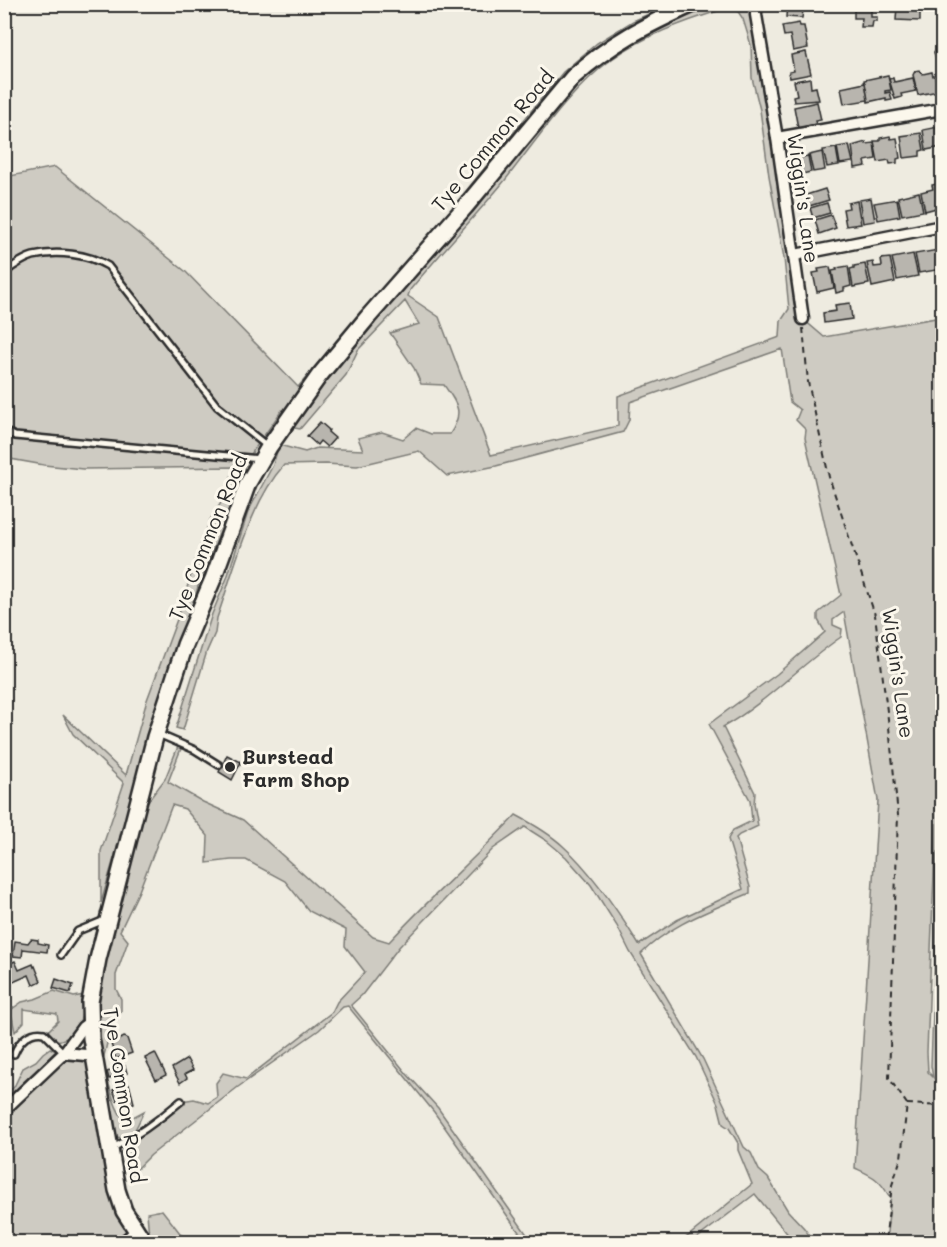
<svg xmlns="http://www.w3.org/2000/svg" width="947" height="1247" font-family="Mali,sans-serif">
  <style>
    .green { fill: #cecbc2; stroke: #7c7b76; stroke-width: 1.5; fill-rule: evenodd }
    .building { fill: #b8b5ae; stroke: #2b2b2b; stroke-width: 1.5 }
    .lines { fill: none; stroke-linecap: round; stroke-linejoin: round }
    .lane-casing { stroke: #2b2b2b; stroke-width: 10 }
    .street-casing { stroke: #2b2b2b; stroke-width: 15 }
    .secondary-casing { stroke: #2b2b2b; stroke-width: 20 }
    .path { stroke: #2b2b2b; stroke-width: 2; stroke-dasharray: 6 4.5; stroke-linecap: butt }
    .lane { stroke: #fbf7ec; stroke-width: 5 }
    .street { stroke: #fbf7ec; stroke-width: 10 }
    .secondary { stroke: #fbf7ec; stroke-width: 15 }
    .poi-dot { fill: #2b2b2b; stroke: #fbf7ec; stroke-width: 2 }
    .labels { text-anchor: middle; dominant-baseline: central; stroke-width: 6; stroke-linejoin: round; paint-order: stroke }
    .street-label { font-size: 20px; fill: #2b2b2b; stroke: #fbf7ec }
    .poi-label { font-size: 20px; font-weight: bold; fill: #2b2b2b; stroke: #fbf7ec; text-anchor: start }
  </style>
  <rect width="100%" height="100%" fill="#eeebe0"/>
  <filter id="ink" filterUnits="userSpaceOnUse"><feTurbulence type="fractalNoise" baseFrequency=".0167" numOctaves="2"/><feDisplacementMap in="SourceGraphic" scale="12" xChannelSelector="R" yChannelSelector="G"/><feConvolveMatrix kernelMatrix="1 2 1 2 8 2 1 2 1" color-interpolation-filters="sRGB"/></filter>
  <g filter="url(#ink)">
    <g class="green">
      <path d="M669,5H693L641,28L581,77L641,35L690,13L711,5H753L803,319L824,337L942,317V1242H886L891,1194L889,1196C879,1178 872,1176 855,1168L878,800L844,612L833,620V625L842,629L841,637C800,665 766,703 723,727L755,793L754,804L758,826L739,835L736,838L750,887V893C712,910 670,924 641,954L703,1059L744,1147L751,1153L759,1170L768,1178L788,1211L804,1228L814,1242H794L755,1194L692,1242H681L752,1184L738,1150V1143L729,1128L723,1124L718,1104L696,1057L630,952L617,926L591,885L566,857L547,841L525,827L493,849L399,947L362,995L351,1005L407,1074L438,1108L528,1236L521,1235L434,1112L348,1006L343,1007L319,1030L238,1087L151,1155L133,1173L118,1146L181,1101L194,1099L208,1103L217,1097L216,1083L223,1073L246,1079L332,1012L337,1002L365,972L345,946L346,930L309,911L285,881L246,860H231L207,863L208,836L185,809L172,805L139,891L120,931L128,941L116,975V989L121,999V1011L109,1035L103,1060L96,1056L90,1022L139,813L165,779L179,744L182,746L168,782L203,802L243,820L373,937L389,942C430,898 475,858 516,815C533,824 549,833 563,846C590,870 620,914 639,945L677,920L743,889L728,839L733,830L752,821L750,800L709,724L777,674L825,632L818,620V613L841,595L805,438L806,430L796,420L800,410L790,402L782,349L630,402L629,420L623,432L496,466L447,476L419,451L357,466L326,464L284,465C250,503 234,570 217,618L215,633L207,651L183,730L176,728L212,614L227,578L248,512L273,465L279,445L305,452L317,448L363,450L358,438L382,432L403,439L416,428L431,434H450C464,412 458,405 444,385L421,384L414,368L390,333L419,324L405,301L358,350L346,375L300,429L283,426L292,413L282,410L251,454L250,465L236,467L245,471L198,586L185,645L133,793L101,903V851L124,783L73,734L63,715L126,775L147,700L179,614L197,555L210,520L226,495L234,467L83,469L44,465L5,458V177L55,167L185,271L298,387L449,212L563,72L597,43L633,21ZM721,10H737L743,19L751,45L752,78L760,110L769,176L784,258L789,309L781,321L780,337L618,396V426L491,455L439,317L408,296L410,290C441,252 475,217 506,179C539,137 569,91 612,59C644,36 683,22 721,10ZM936,823V931L931,1066L933,1077L928,1072L927,1052Z"/>
      <path d="M54,991L74,997L84,995C83,1017 79,1041 52,1041L48,1031L58,1021L57,1014L24,1009V1022L15,1032L12,1017L5,1014L22,1002L35,999Z"/>
      <polygon points="50,1048 56,1051 5,1103 5,1094 14,1087 23,1068 36,1061 43,1053"/>
      <path d="M74,1056L92,1066L100,1079H107C113,1094 112,1103 122,1117L135,1116L144,1111C136,1127 135,1140 114,1137L117,1190L144,1242H5V1109L58,1060Z"/>
      <polygon points="162,1210 187,1242 156,1242 149,1236 147,1213"/>
    </g>
    <g class="building">
      <polygon points="787,4 808,4 808,11 803,10 802,18 786,17"/>
      <polygon points="925,4 942,4 942,10 925,9"/>
      <polygon points="854,6 871,6 871,17 877,17 877,21 873,21 872,27 861,27 862,18 854,18"/>
      <polygon points="897,6 915,6 917,12 920,12 920,21 896,20"/>
      <polygon points="799,23 800,26 804,26 808,48 793,51 790,35 784,36 782,26"/>
      <polygon points="939,51 942,66 942,81 934,52"/>
      <polygon points="806,52 811,74 790,78 789,72 794,71 791,55"/>
      <polygon points="919,70 923,74 932,72 933,76 935,76 938,91 918,95 913,75 915,71"/>
      <polygon points="888,75 891,90 885,91 885,93 890,92 892,100 886,101 886,98 868,102 864,80"/>
      <polygon points="810,78 811,88 816,87 819,100 794,102 793,96 797,95 794,81"/>
      <polygon points="893,78 894,82 913,78 916,91 901,94 902,97 895,99 889,79"/>
      <polygon points="865,83 868,100 844,104 841,88"/>
      <polygon points="817,102 821,120 815,121 816,124 798,128 794,107"/>
      <polygon points="938,127 942,147 926,150 923,130"/>
      <polygon points="921,133 924,150 920,151 920,156 904,158 901,136"/>
      <polygon points="890,136 891,139 897,138 900,158 897,159 897,163 890,164 889,160 878,162 874,141 880,141 880,138"/>
      <polygon points="866,142 866,144 874,143 876,159 865,161 866,166 855,168 852,146"/>
      <polygon points="849,145 853,162 840,164 837,147"/>
      <polygon points="836,148 839,165 827,167 823,150"/>
      <polygon points="822,152 825,170 813,172 809,155"/>
      <polygon points="808,156 811,172 793,176 791,164 795,163 795,158"/>
      <polygon points="942,183 942,209 940,210 940,207 925,211 921,192 933,189 932,185"/>
      <polygon points="825,189 829,200 809,206 806,195"/>
      <polygon points="919,192 923,211 902,215 898,197"/>
      <polygon points="871,198 875,221 863,223 859,200"/>
      <polygon points="897,199 900,216 878,220 874,203"/>
      <polygon points="857,201 861,224 846,226 843,209 849,208 848,203"/>
      <polygon points="827,203 830,213 813,218 810,208"/>
      <polygon points="831,215 836,228 819,234 815,220"/>
      <polygon points="938,250 942,269 919,273 915,254"/>
      <polygon points="913,254 918,276 897,280 892,258"/>
      <polygon points="890,258 895,282 872,287 867,263 873,262 874,267 882,266 881,259"/>
      <polygon points="865,264 869,284 853,287 850,269 854,268 854,266"/>
      <polygon points="848,266 851,286 844,288 844,291 836,293 832,271 837,270 836,268"/>
      <polygon points="830,267 834,288 817,292 813,273 819,272 818,269"/>
      <polygon points="850,303 852,319 824,323 823,313 836,311 835,305"/>
      <polygon points="320,422 329,430 328,432 335,438 327,447 320,441 317,445 307,436"/>
      <polygon points="227,755 241,762 232,780 219,772"/>
      <polygon points="31,939 38,940 38,943 48,945 47,952 23,949 22,957 13,956 15,941 28,943"/>
      <polygon points="15,961 19,970 33,964 34,967 35,966 41,981 33,985 29,975 4,986 4,966"/>
      <polygon points="56,979 73,985 70,993 53,988"/>
      <polygon points="124,1037 127,1038 132,1053 116,1059 111,1044"/>
      <polygon points="155,1053 166,1075 156,1080 145,1058"/>
      <polygon points="187,1059 193,1070 185,1074 187,1078 180,1083 172,1068"/>
      <polygon points="125,1066 127,1073 109,1079 107,1072"/>
      <polygon points="129,1084 134,1103 124,1106 122,1099 117,1101 113,1090"/>
    </g>
    <g class="lines">
      <defs>
        <g id="lane">
          <path d="M4,273C13,266 23,259 33,256C57,250 88,254 108,266L217,406L267,446"/>
          <polyline points="4,431 15,436 260,459"/>
          <polyline points="158,734 195,750 219,765"/>
          <polyline points="61,955 78,931 107,919"/>
          <path d="M14,1054C19,1041 30,1030 44,1033L64,1053"/>
          <path d="M111,1149C137,1136 159,1120 181,1101"/>
          <polyline points="119,1242 134,1230"/>
        </g>
        <g id="street">
          <polyline points="756,4 756,15 777,138 803,319"/>
          <polyline points="777,138 942,109"/>
          <polyline points="795,255 942,226"/>
          <polyline points="64,1053 96,1056"/>
          <polyline points="4,1110 64,1053 83,1027 90,1022"/>
        </g>
        <path id="secondary" d="M144,1242L124,1211L117,1190L91,1038L90,1002L98,959L155,737L185,645L213,579L248,483L269,447L319,376L368,317L465,207L573,77C611,43 646,25 693,4"/>
      </defs>
      <use href="#lane" class="lane-casing"/>
      <use href="#street" class="street-casing"/>
      <use href="#secondary" class="secondary-casing"/>
      <g class="path">
        <polyline points="803,328 808,382 829,477 875,615 889,727 898,815 889,1078 907,1104 901,1158 892,1185 885,1242"/>
        <polyline points="907,1104 942,1106"/>
      </g>
      <use href="#lane" class="lane"/>
      <use href="#street" class="street"/>
      <use href="#secondary" class="secondary"/>
    </g>
  </g>
  <circle class="poi-dot" cx="230" cy="767" r="6"/>
  <g class="labels">
    <g class="street-label">
      <text transform="translate(492 140) rotate(-50)">Tye Common Road</text>
      <text transform="translate(804 198) rotate(82)">Wiggin's Lane</text>
      <text transform="translate(207 537) rotate(-68)">Tye Common Road</text>
      <text transform="translate(899 673) rotate(82)">Wiggin's Lane</text>
      <text transform="translate(125 1095) rotate(81)">Tye Common Road</text>
    </g>
    <g class="poi-label">
      <text x="242" y="756">Burstead<tspan x="242" dy="23">Farm Shop</tspan></text>
    </g>
  </g>
  <rect width="947" height="1247" fill="none" stroke="#fbf7ec" stroke-width="24"/>
  <rect x="12" y="12" width="923" height="1223" fill="none" stroke="#2b2b2b" stroke-width="2" filter="url(#ink)"/>
</svg>
